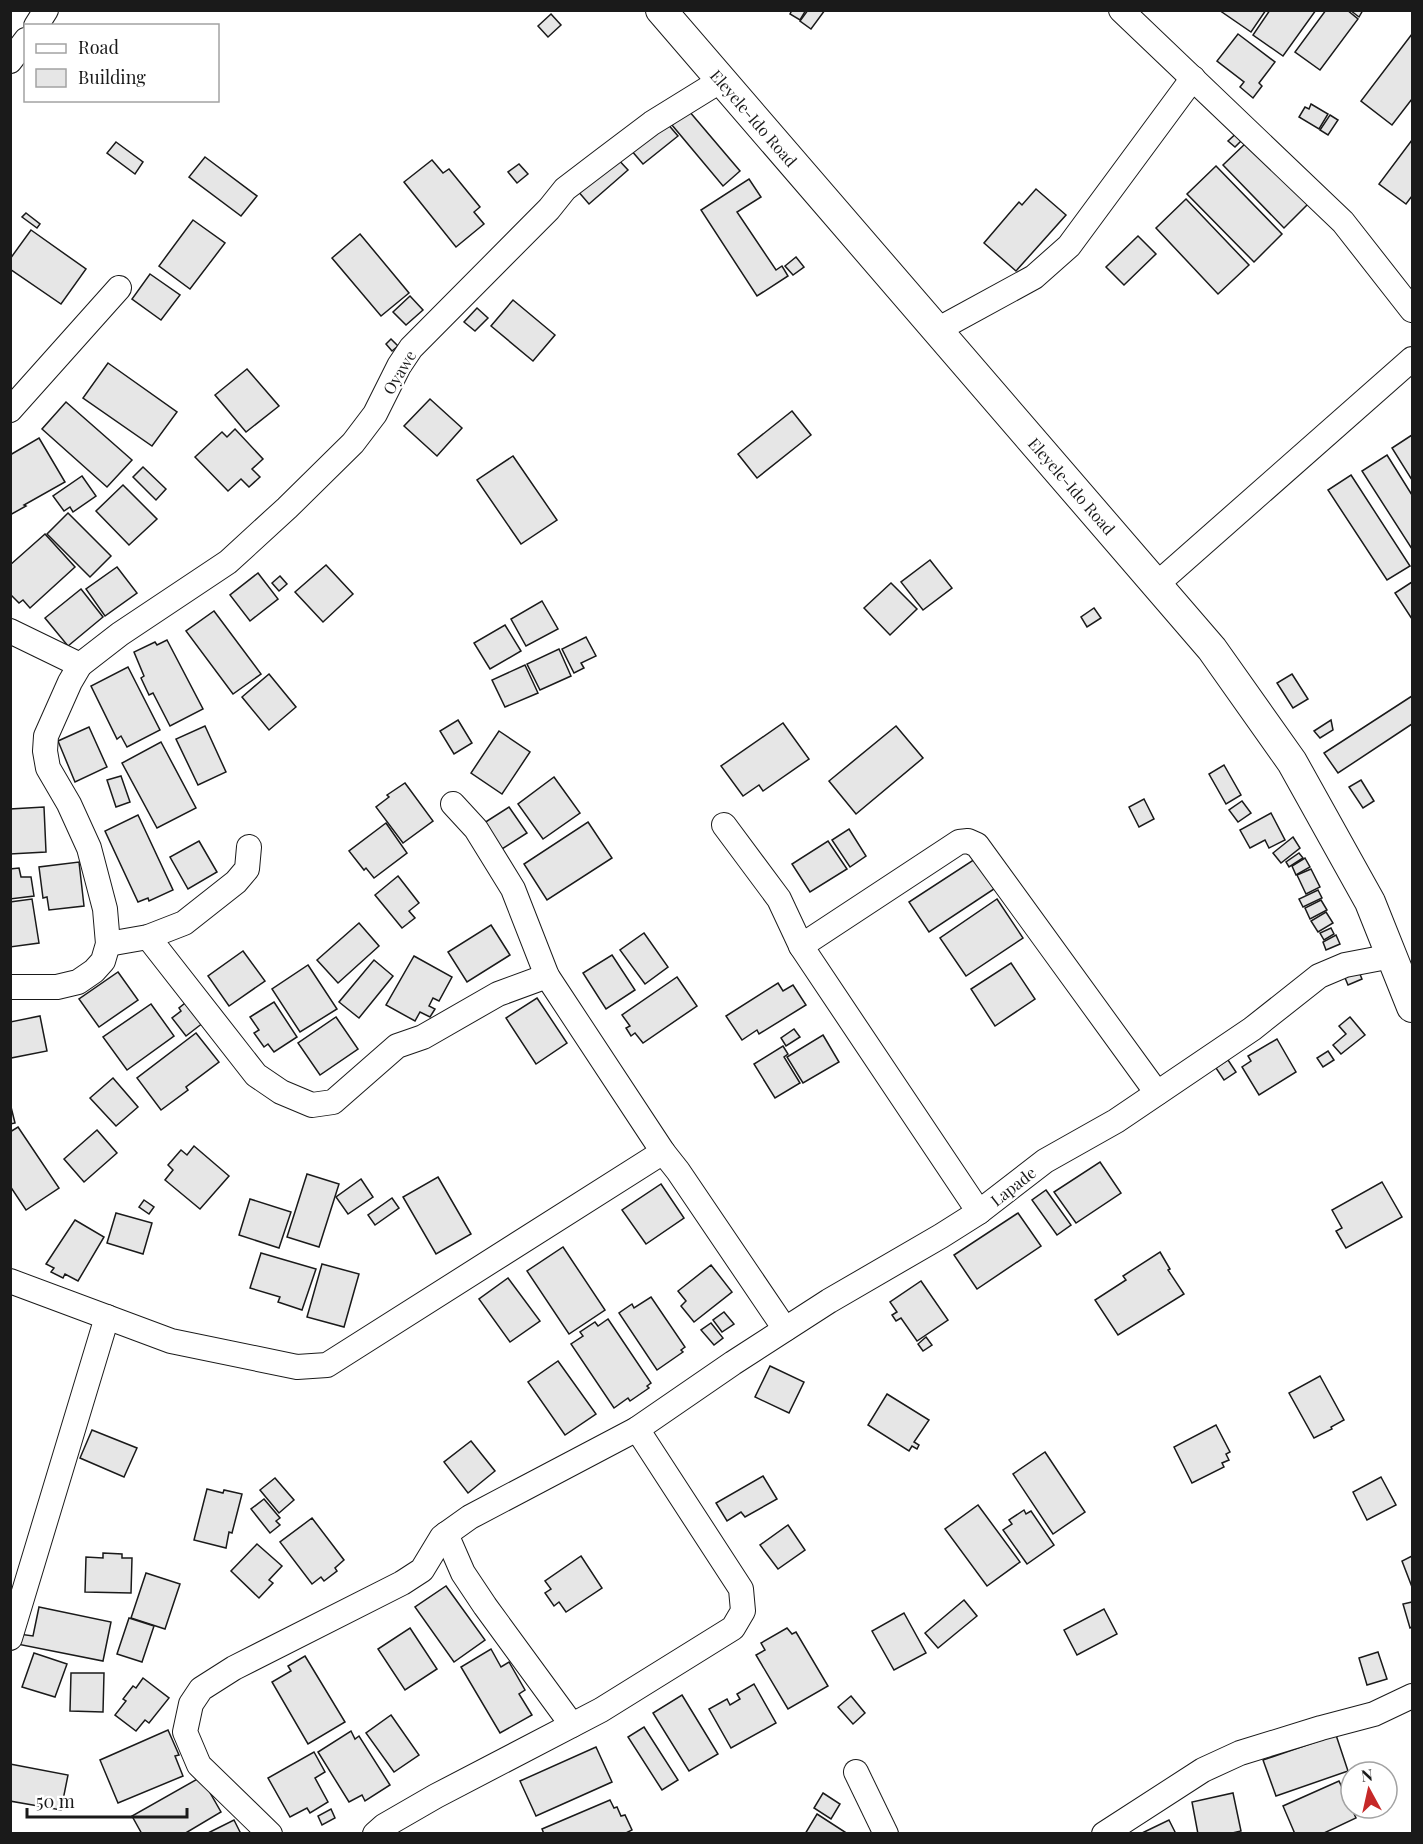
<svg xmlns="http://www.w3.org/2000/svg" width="1423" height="1844" font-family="'Playfair Display',serif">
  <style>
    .building { fill: #e6e6e6; stroke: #1a1a1a; stroke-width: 1.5 }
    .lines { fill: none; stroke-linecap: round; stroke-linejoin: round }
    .minor-casing { stroke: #1a1a1a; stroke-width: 26 }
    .major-casing { stroke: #1a1a1a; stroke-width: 32 }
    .minor { stroke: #fff; stroke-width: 24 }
    .major { stroke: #fff; stroke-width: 30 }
    .labels { text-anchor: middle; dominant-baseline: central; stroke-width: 4.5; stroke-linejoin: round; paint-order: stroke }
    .street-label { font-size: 16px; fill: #1a1a1a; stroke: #fff }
  </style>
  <rect width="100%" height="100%" fill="#fff"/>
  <g class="building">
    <polygon points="792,10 806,10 800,20 790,14"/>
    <polygon points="808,10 825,10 811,29 800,21"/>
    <polygon points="1219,10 1266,10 1251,32"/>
    <polygon points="1270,10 1316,10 1283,56 1253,35"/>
    <polygon points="1326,10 1347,10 1358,19 1320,70 1295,52"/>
    <polygon points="1350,10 1363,10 1359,17"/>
    <polygon points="551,14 561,25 548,37 538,26"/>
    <polygon points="1238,34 1275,62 1259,83 1262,86 1253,98 1240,87 1244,82 1217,61"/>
    <polygon points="1412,34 1412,99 1392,125 1361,101"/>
    <polygon points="1311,104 1328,114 1319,129 1299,117 1305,107 1309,109"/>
    <polygon points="689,111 740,171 723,186 672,125"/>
    <polygon points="1330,115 1338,120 1328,135 1320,130"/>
    <polygon points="666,122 678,136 643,164 631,150"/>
    <polygon points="1241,129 1247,135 1235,147 1228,141"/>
    <polygon points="1412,140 1412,196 1406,204 1379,184"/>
    <polygon points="116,142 143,162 135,174 107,153"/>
    <polygon points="1247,142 1308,204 1284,228 1223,165"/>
    <polygon points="615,156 628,170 589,204 577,190"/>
    <polygon points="205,157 257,196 241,216 189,177"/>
    <polygon points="432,160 443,173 449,169 480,207 474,212 484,224 456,247 404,182"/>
    <polygon points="519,164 528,174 517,183 508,172"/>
    <polygon points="1216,166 1282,234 1254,262 1187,194"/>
    <polygon points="749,179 761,197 737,212 776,270 782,266 788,276 757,296 701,210"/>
    <polygon points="1036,189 1066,215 1016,271 984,243 1019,202 1022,205"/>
    <polygon points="1186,199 1249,265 1218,294 1156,228"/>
    <polygon points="26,213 40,224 37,228 22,217"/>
    <polygon points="193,220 225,243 190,289 159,266"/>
    <polygon points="31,230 86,269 61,304 10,269 10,259"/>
    <polygon points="360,234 409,293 381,316 332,258"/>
    <polygon points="1138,236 1156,254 1124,285 1106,267"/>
    <polygon points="796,257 804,267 793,275 785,266"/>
    <polygon points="150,274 180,295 161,320 132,299"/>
    <polygon points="410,296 423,310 406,325 393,312"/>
    <polygon points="513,300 555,335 533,361 491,326"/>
    <polygon points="477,308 488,318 475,331 464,322"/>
    <polygon points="391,339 398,346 392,351 386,344"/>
    <polygon points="108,363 177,412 152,446 83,398"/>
    <polygon points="247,369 279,406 246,432 215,395"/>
    <polygon points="430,399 462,428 437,456 404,426"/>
    <polygon points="66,402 132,460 107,487 42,429"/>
    <polygon points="792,411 811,435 757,478 738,454"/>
    <polygon points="235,429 263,459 252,469 260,477 249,487 241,479 228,491 195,457 222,432 227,437"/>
    <polygon points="1412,435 1412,480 1392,448"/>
    <polygon points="39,438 65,482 24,505 26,506 10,515 10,455"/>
    <polygon points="1387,455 1412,495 1412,549 1362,471"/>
    <polygon points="513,456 557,520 521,544 477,480"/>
    <polygon points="143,467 166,489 156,500 133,477"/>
    <polygon points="1351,475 1410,566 1387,580 1328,490"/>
    <polygon points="82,476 96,496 73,512 70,507 64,511 53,496"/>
    <polygon points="123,485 157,519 129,545 96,511"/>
    <polygon points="68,513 111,556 90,577 47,534"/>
    <polygon points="45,534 75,567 30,608 23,600 19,603 10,594 10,565"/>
    <polygon points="930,560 952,588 923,610 901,582"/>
    <polygon points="326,565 353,594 323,622 295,592"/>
    <polygon points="117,567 137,593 105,616 86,589"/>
    <polygon points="258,573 278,599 250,621 230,595"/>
    <polygon points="280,576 287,584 279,591 272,583"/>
    <polygon points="1412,582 1412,619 1395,593"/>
    <polygon points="891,583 917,609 890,635 864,608"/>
    <polygon points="81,589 103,617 68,646 45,618"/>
    <polygon points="542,601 558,629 526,646 511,619"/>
    <polygon points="1094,608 1101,618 1087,627 1081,617"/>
    <polygon points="214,611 261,674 233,694 186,631"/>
    <polygon points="505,625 521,651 490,669 474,643"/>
    <polygon points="586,637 596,656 581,663 584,668 574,673 562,649"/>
    <polygon points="167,640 203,709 170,726 153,693 149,695 141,678 144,676 134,652 155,642 157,645"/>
    <polygon points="559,649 571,676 540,690 527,664"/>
    <polygon points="525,665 538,693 505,707 492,680"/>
    <polygon points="128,667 160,730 127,747 121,736 117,739 91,686"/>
    <polygon points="269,674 296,707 269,730 242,697"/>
    <polygon points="1292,674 1308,699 1293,708 1277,683"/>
    <polygon points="1412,696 1412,724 1338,773 1324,753"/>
    <polygon points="458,720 472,743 454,754 440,731"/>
    <polygon points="1331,720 1333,730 1320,738 1314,731"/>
    <polygon points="783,723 809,759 763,791 759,785 743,796 721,766"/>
    <polygon points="205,726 226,772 198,785 176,739"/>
    <polygon points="896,726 923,758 856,814 829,781"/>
    <polygon points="89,727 107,767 75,782 58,741"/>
    <polygon points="499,731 530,752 502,794 471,773"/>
    <polygon points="161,742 196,808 157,828 122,763"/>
    <polygon points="1224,765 1241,795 1226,804 1209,774"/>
    <polygon points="121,776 130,802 116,807 107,780"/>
    <polygon points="554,777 580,813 543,839 518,804"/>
    <polygon points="1361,780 1374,801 1363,808 1349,787"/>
    <polygon points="405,783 433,821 403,843 376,807 389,797 387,795"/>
    <polygon points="1144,799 1154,819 1139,827 1129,807"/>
    <polygon points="1242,801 1251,813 1238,822 1229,810"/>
    <polygon points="44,807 46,852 10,854 10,809"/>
    <polygon points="509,807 527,833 502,849 484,823"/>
    <polygon points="1271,813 1285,840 1269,848 1265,840 1250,848 1240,830"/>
    <polygon points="138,815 173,890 149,901 148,898 138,902 105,831"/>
    <polygon points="588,822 612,858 547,900 524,864"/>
    <polygon points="386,823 407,853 374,878 366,868 364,870 349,851"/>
    <polygon points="849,829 866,856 850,867 832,840"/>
    <polygon points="1293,837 1300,848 1281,863 1273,853"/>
    <polygon points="199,841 217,872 188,889 170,857"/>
    <polygon points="828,841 847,869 810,892 792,864"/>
    <polygon points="1299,853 1303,858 1289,867 1286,862"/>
    <polygon points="978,857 997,887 929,932 909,902"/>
    <polygon points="1305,858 1310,867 1296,875 1292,866"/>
    <polygon points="79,862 84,906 49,910 47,897 43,898 39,867"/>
    <polygon points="19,868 21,877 31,877 34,896 10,899 10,869"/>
    <polygon points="1311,869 1320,887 1306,894 1297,875"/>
    <polygon points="398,876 419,903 409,911 415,918 402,928 375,895"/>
    <polygon points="1318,890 1322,898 1303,907 1299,899"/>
    <polygon points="32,899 39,943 10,947 10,902"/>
    <polygon points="997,899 1023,938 966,976 940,938"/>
    <polygon points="1321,900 1327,910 1310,919 1305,908"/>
    <polygon points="1326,912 1333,923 1318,932 1311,921"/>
    <polygon points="359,923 379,946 338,983 317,960"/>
    <polygon points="491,925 510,955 467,982 448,952"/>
    <polygon points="1331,928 1334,934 1324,940 1320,933"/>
    <polygon points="644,933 668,967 645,984 620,950"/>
    <polygon points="1336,935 1340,944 1326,950 1323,942"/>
    <polygon points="243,951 265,981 229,1006 208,976"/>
    <polygon points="612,955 635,990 606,1009 583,973"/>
    <polygon points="414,956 452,977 439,1001 433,998 429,1006 435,1009 430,1017 420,1012 415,1021 386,1005"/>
    <polygon points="374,960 393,976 359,1018 339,1002"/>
    <polygon points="1011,963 1035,999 995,1026 971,989"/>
    <polygon points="308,965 337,1009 300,1032 272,989"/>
    <polygon points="1357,967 1362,979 1348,985 1343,973"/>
    <polygon points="118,972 138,1000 99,1027 79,999"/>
    <polygon points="677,977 697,1006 643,1043 635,1033 631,1036 626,1028 630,1026 622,1015"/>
    <polygon points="778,983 783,991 793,985 806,1005 759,1034 757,1030 742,1040 726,1016"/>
    <polygon points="537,998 567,1043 536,1064 506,1018"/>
    <polygon points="189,1000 208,1019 186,1036 172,1018 181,1011 179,1008"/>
    <polygon points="274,1002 297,1037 274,1052 268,1044 264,1047 254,1033 259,1030 250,1017"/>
    <polygon points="151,1004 174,1036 127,1070 103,1037"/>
    <polygon points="40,1016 47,1051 11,1058 10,1022"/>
    <polygon points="336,1017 358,1049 320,1075 298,1043"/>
    <polygon points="1350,1017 1365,1035 1341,1054 1333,1045 1346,1034 1339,1026"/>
    <polygon points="794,1029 800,1037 786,1046 781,1038"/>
    <polygon points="196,1033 219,1062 186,1087 188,1090 161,1110 137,1078"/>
    <polygon points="823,1035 839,1062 803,1083 787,1057"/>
    <polygon points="1277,1039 1296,1072 1259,1095 1242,1067 1251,1061 1248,1056"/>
    <polygon points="783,1046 788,1054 784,1057 800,1083 775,1098 754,1064"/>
    <polygon points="1328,1051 1334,1060 1323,1067 1317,1058"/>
    <polygon points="1228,1060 1236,1072 1224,1080 1216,1068"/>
    <polygon points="113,1078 138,1107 116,1126 90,1098"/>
    <polygon points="10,1103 15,1123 10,1124"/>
    <polygon points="18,1127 59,1188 26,1210 10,1186 10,1132"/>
    <polygon points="97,1130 117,1153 84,1182 64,1159"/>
    <polygon points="194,1146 229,1176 200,1209 165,1180 173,1170 168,1165 181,1150 187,1155"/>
    <polygon points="1100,1162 1121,1193 1076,1223 1054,1192"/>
    <polygon points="307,1174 339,1184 319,1247 287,1237"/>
    <polygon points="438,1177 471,1234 436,1254 403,1197"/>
    <polygon points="361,1179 373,1197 348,1214 336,1197"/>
    <polygon points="1382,1182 1402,1217 1346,1248 1336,1231 1342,1228 1332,1210"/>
    <polygon points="661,1184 684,1218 646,1244 622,1210"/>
    <polygon points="1046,1190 1071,1225 1057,1235 1032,1200"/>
    <polygon points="392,1198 399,1208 375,1225 368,1215"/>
    <polygon points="250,1199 291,1212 279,1248 239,1235"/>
    <polygon points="144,1200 154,1207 149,1214 139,1207"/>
    <polygon points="116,1213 152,1223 143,1254 107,1243"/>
    <polygon points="1018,1213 1041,1246 977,1289 954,1255"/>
    <polygon points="75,1220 104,1237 78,1281 65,1274 63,1278 51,1272 54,1268 46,1264"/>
    <polygon points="563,1247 605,1310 569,1334 527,1271"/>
    <polygon points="1160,1252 1170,1269 1168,1270 1184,1294 1118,1335 1095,1300 1126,1280 1123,1276"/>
    <polygon points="261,1253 316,1269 302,1310 278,1302 280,1297 250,1288"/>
    <polygon points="322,1264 359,1274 344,1327 307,1317"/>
    <polygon points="711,1265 732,1292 694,1322 681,1306 686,1301 678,1291"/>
    <polygon points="508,1278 540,1321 510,1342 479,1299"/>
    <polygon points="921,1281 948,1320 917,1341 901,1318 896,1321 892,1315 897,1312 890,1302"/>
    <polygon points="651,1297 685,1347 681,1350 683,1352 657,1370 619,1313 632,1304 634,1308"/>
    <polygon points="724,1312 734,1324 722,1332 713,1320"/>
    <polygon points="608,1319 651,1383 647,1386 649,1388 630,1401 628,1398 614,1408 571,1344 583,1336 580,1332 595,1322 598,1326"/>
    <polygon points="711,1323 723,1338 714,1345 701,1330"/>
    <polygon points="926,1337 932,1345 923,1351 918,1344"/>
    <polygon points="558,1361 596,1414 565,1435 528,1382"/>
    <polygon points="770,1366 804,1382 789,1413 755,1397"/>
    <polygon points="1320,1376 1344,1420 1331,1427 1332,1429 1314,1438 1289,1393"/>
    <polygon points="887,1394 929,1420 914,1442 919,1445 917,1449 912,1446 909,1451 868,1425"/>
    <polygon points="1216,1425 1230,1452 1226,1454 1229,1460 1222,1463 1224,1467 1192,1483 1174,1447"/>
    <polygon points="92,1430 137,1448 124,1477 80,1458"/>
    <polygon points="471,1441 495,1471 468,1493 444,1462"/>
    <polygon points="1045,1452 1085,1512 1053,1534 1013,1474"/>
    <polygon points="763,1476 777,1499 745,1517 741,1512 727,1521 716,1503"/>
    <polygon points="1381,1477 1396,1505 1367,1520 1353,1492"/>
    <polygon points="275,1478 294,1500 279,1513 260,1490"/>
    <polygon points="207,1489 223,1493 224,1490 242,1494 232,1533 229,1532 226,1548 194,1540"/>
    <polygon points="264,1499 280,1518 276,1521 280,1525 270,1533 251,1509"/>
    <polygon points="978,1505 1020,1562 987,1586 945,1529"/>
    <polygon points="1024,1510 1026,1514 1031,1511 1054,1545 1027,1564 1003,1530 1012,1524 1009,1520"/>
    <polygon points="312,1518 344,1560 335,1568 337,1571 324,1581 321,1577 312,1584 280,1542"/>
    <polygon points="788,1525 805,1550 778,1569 760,1545"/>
    <polygon points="257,1544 282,1566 269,1580 273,1583 259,1598 231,1571"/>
    <polygon points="103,1553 122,1554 122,1558 132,1558 131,1593 85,1592 86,1557 103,1558"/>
    <polygon points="581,1556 602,1588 566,1612 559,1602 554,1606 545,1593 551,1589 545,1581"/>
    <polygon points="1412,1556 1412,1587 1402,1561"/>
    <polygon points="146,1573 180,1584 165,1629 131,1618"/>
    <polygon points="446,1586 485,1640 454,1662 415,1607"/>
    <polygon points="964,1600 977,1616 938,1648 925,1633"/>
    <polygon points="1412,1602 1412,1627 1410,1628 1403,1604"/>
    <polygon points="39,1607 111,1622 103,1661 17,1644 19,1634 33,1636"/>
    <polygon points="1104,1609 1117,1634 1077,1655 1064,1630"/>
    <polygon points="904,1613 926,1653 894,1670 872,1631"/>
    <polygon points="129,1618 154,1626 142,1662 117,1654"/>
    <polygon points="410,1628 437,1669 405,1690 378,1649"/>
    <polygon points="787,1628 792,1634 796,1632 828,1686 788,1709 756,1655 765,1650 761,1643"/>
    <polygon points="491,1649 501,1667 509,1662 525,1690 519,1694 532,1715 500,1733 461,1667"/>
    <polygon points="1378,1652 1387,1679 1367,1685 1359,1658"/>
    <polygon points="34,1653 67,1664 55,1697 22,1687"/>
    <polygon points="305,1656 345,1722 308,1744 272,1682 291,1671 288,1666"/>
    <polygon points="71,1673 104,1673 103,1712 70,1711"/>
    <polygon points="143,1678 169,1698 149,1723 145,1720 136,1731 115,1715 126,1701 123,1699 133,1686 136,1688"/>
    <polygon points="754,1684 776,1723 731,1748 709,1709 727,1699 730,1705 740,1699 737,1694"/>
    <polygon points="682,1695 718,1754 689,1771 653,1713"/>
    <polygon points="851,1696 865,1713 853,1724 838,1707"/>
    <polygon points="391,1715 419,1755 394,1772 366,1733"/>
    <polygon points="644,1727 678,1780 662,1790 628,1737"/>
    <polygon points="168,1730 179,1755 175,1756 183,1776 118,1803 100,1760"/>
    <polygon points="351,1731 355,1739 359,1736 390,1785 365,1801 362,1795 349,1802 318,1752"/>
    <polygon points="1336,1735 1348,1771 1276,1796 1263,1760"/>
    <polygon points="596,1747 612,1782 536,1816 520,1781"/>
    <polygon points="314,1752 325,1772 315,1778 328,1802 310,1813 307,1808 290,1817 268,1778"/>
    <polygon points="10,1764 68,1775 61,1810 10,1801"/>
    <polygon points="201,1777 221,1812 184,1834 142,1834 132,1816"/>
    <polygon points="1339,1781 1356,1818 1322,1834 1295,1834 1283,1806"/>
    <polygon points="823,1793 840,1804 831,1819 814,1808"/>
    <polygon points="1233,1793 1241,1831 1228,1834 1198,1834 1192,1802"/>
    <polygon points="610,1800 614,1808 617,1807 621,1816 625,1815 632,1830 624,1834 544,1834 542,1829"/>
    <polygon points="331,1809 335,1818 322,1825 318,1816"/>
    <polygon points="817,1814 848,1834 805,1834"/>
    <polygon points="234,1820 241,1834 206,1834"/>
    <polygon points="1169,1820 1176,1834 1140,1834"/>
  </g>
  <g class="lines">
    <defs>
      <g id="minor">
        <polyline points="1121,10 1343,222 1412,310"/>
        <polyline points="36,26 46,10"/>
        <polyline points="10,61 26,40"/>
        <polyline points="937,330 1034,277 1069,246 1193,78"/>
        <polyline points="10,410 119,288"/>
        <polyline points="1157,584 1412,359"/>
        <polyline points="10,631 80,665"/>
        <polyline points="453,804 476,829 513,889 547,976 663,1152"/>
        <polyline points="724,825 779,899 801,946 979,1212"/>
        <polyline points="148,937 256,1075 281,1092 312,1105 333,1102 397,1046 423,1037 498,994 547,976"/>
        <polyline points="108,944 148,937 184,923 236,882 247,869 249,847"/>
        <polyline points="801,946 959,842 968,841 977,845 1157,1093"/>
        <polyline points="10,987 57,987 78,982 94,971 103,961 108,944 105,909 89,848 69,804 48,768 45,751 46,736 70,682 80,665 120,634 228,562 287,508 353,443 375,414 399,366 411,348 549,209 565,189 603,160 652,123 720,81"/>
        <polyline points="10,1281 171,1341 297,1367 327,1365 663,1152 678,1171 785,1329"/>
        <polyline points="446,1534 463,1573 485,1606 572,1725"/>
        <polyline points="10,1638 107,1317"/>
        <polyline points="856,1772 886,1834"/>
        <polyline points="270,1834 199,1765 185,1732 191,1704 201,1689 234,1668 402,1583 422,1570 442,1537 470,1517 637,1429 733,1363 829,1301 941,1236 979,1212 1045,1161 1116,1121 1252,1029 1319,976 1345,965 1392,956"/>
        <polyline points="375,1834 384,1826 436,1796 601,1710 733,1628 743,1611 741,1589 637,1429"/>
        <polyline points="1104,1834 1203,1770 1240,1753 1321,1728 1374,1714 1412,1696"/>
      </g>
      <polyline id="major" points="661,10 1212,649 1292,762 1370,902 1412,1007"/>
    </defs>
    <use href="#minor" class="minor-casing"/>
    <use href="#major" class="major-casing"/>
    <use href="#minor" class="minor"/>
    <use href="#major" class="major"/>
  </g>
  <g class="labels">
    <g class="street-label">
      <text transform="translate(754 118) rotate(49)">Eleyele-Ido Road</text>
      <text transform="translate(399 372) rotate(-59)">Oyawe</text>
      <text transform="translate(1072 486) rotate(49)">Eleyele-Ido Road</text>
      <text transform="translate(1013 1186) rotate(-38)">Lapade</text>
    </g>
  </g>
  <rect width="1423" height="1844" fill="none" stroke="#1a1a1a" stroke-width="24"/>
  <rect x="24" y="24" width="195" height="78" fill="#ffffff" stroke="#a3a3a3" stroke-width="1.5"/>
  <rect x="36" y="44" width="30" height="9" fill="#ffffff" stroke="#a3a3a3" stroke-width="1.5"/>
  <text x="78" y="54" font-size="18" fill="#1a1a1a">Road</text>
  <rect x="36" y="69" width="30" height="18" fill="#e6e6e6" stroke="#a3a3a3" stroke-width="1.5"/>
  <text x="78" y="84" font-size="18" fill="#1a1a1a">Building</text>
  <g transform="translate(1369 1790) rotate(352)"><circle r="28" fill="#ffffff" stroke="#a3a3a3" stroke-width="1.5"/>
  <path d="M0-4.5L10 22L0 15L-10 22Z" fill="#c62828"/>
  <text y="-9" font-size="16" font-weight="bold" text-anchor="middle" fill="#1a1a1a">N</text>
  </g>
  <path d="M27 1808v9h160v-9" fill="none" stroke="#1a1a1a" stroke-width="3"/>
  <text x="36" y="1808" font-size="18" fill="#1a1a1a" stroke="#ffffff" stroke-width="4.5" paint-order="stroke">50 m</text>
</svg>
